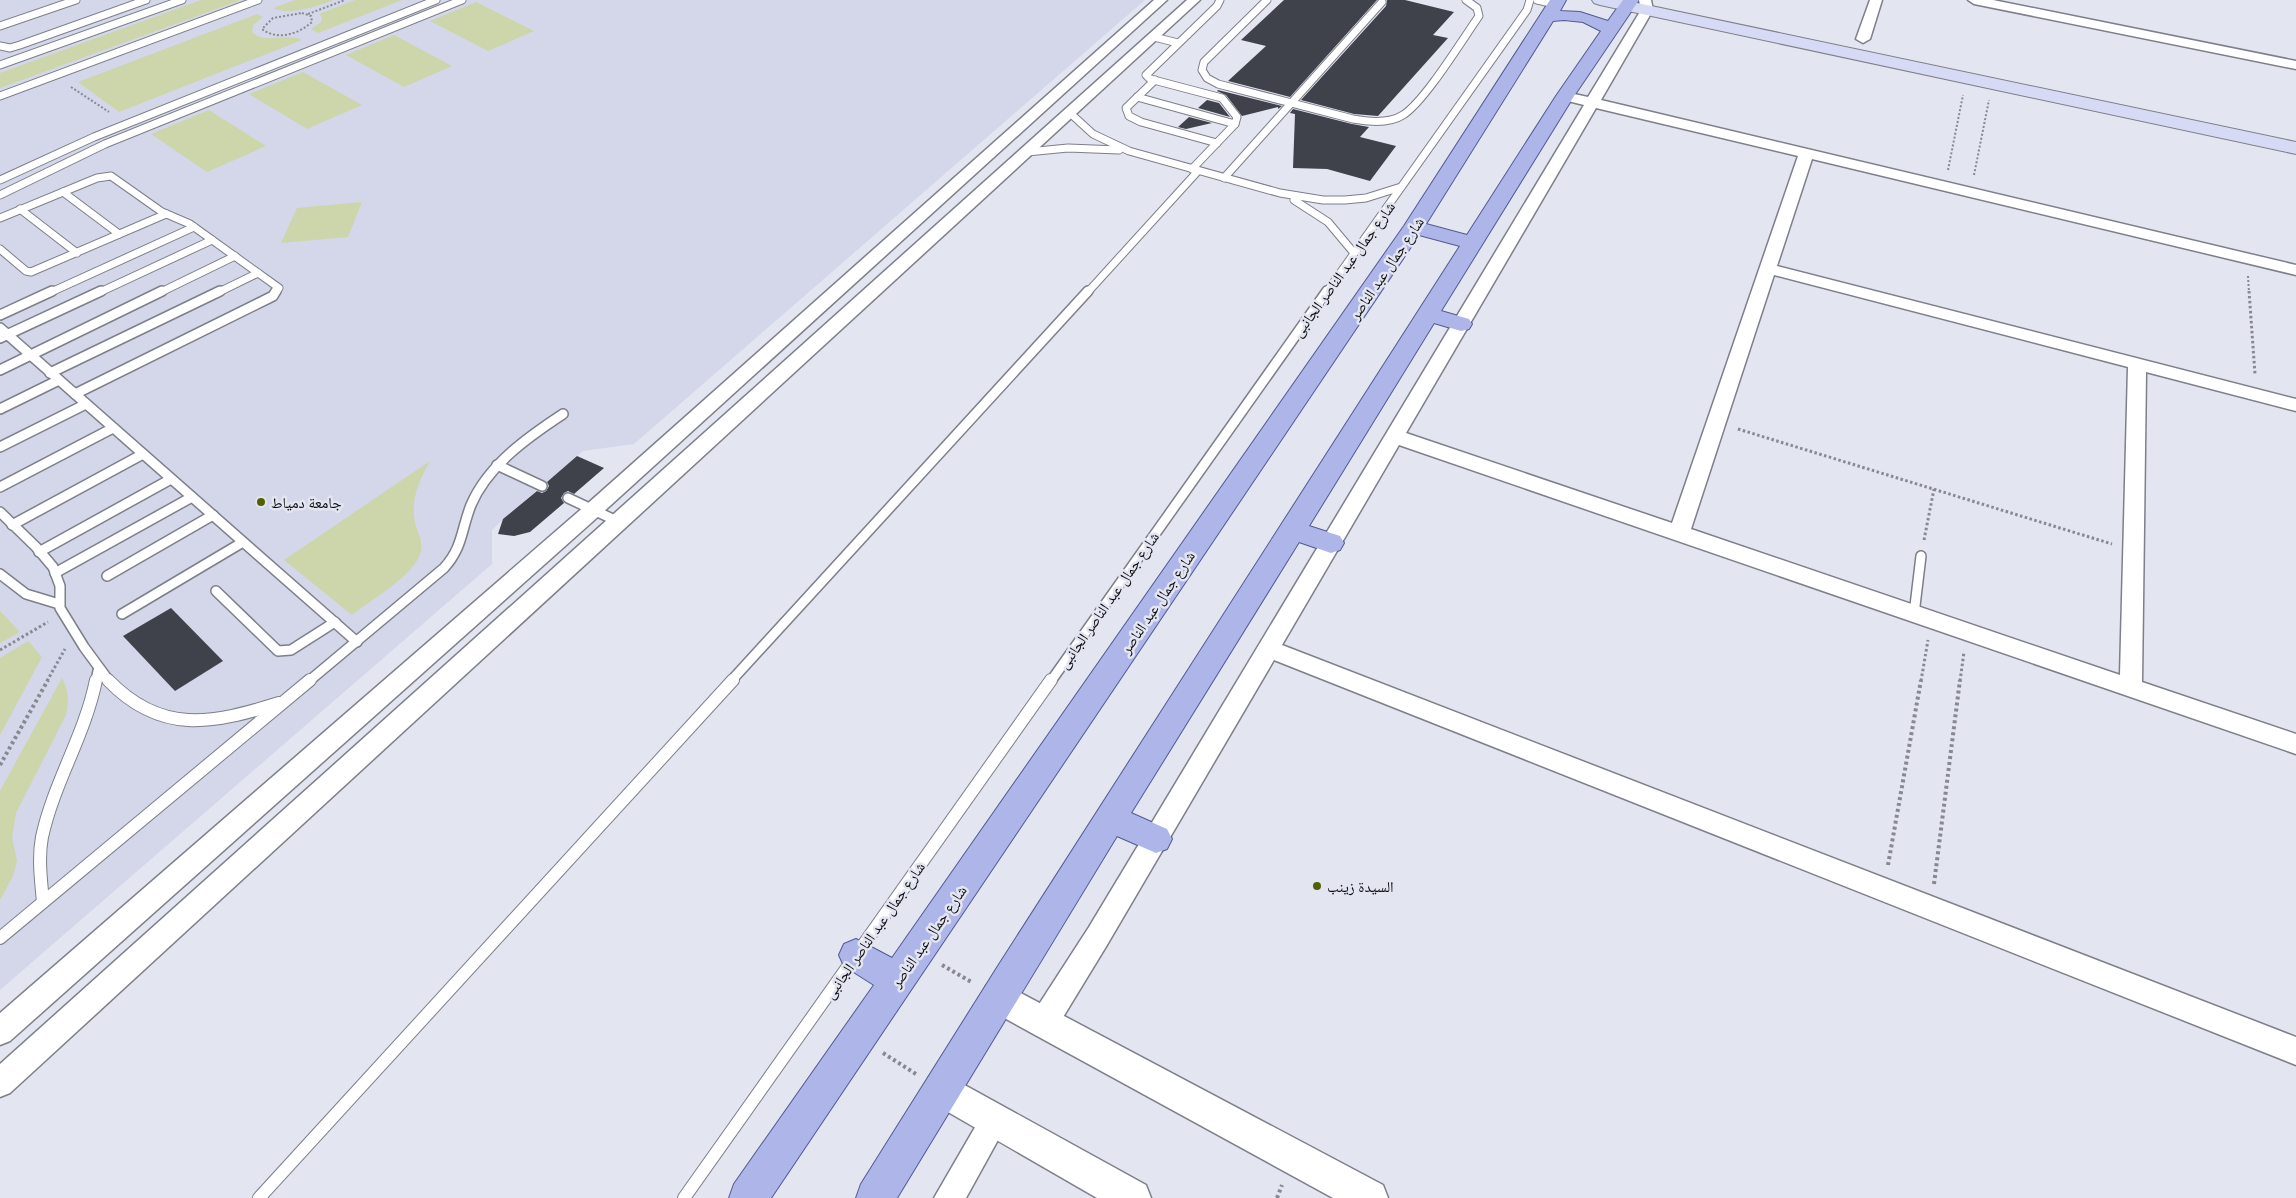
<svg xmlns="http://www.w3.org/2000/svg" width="2296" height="1198" font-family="'Golos Text','Noto Naskh Arabic',sans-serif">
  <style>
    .built { fill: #d3d7e9 }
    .green { fill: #ccd6aa }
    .building { fill: #40424b }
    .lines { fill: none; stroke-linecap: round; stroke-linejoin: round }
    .service-far2-casing { stroke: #7d7f89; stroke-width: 9 }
    .service-far1-casing { stroke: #7d7f89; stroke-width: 12 }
    .service-casing { stroke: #7d7f89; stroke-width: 14 }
    .minor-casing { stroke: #7d7f89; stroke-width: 3 }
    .tertiary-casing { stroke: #7d7f89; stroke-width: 3 }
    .secondary-casing { stroke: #7d7f89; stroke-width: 2 }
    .primary-casing { stroke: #525a94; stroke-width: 2 }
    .path-far2 { stroke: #878891; stroke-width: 2; stroke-dasharray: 2 2; stroke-linecap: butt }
    .path-far1 { stroke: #878891; stroke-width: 3; stroke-dasharray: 2.5 2.5; stroke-linecap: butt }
    .path { stroke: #878891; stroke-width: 4; stroke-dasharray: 3 3; stroke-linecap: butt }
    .service-far2 { stroke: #fff; stroke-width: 7 }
    .service-far1 { stroke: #fff; stroke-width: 9 }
    .service { stroke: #fff; stroke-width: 12 }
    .minor { fill: #fff; fill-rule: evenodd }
    .tertiary { fill: #fff; fill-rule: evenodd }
    .secondary { fill: #d6daf4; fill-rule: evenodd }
    .primary { fill: #adb5e9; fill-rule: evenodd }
    .poi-dot { fill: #536000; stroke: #e3e5f1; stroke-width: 2 }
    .labels { text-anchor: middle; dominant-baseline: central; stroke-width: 5; stroke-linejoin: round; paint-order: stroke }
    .street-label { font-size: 15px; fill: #0c0d10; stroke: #e3e5f1 }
    .poi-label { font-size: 15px; fill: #0c0d10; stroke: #e3e5f1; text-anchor: start }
  </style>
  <rect width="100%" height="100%" fill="#e3e5f1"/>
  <polygon class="built" points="0,0 1145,0 634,444 583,451 503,519 492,530 492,564 0,990"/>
  <g class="green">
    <polygon points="201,0 241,0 0,88 0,73"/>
    <path d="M295,0H334C319,6 287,16 273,8Z"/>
    <polygon points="355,0 402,0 318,33 311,29 321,22 322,17 319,14"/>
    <polygon points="476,2 534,31 488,51 430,21"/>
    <path d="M257,14L263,17L253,25L252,32C265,45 287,32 302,40L119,112L78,82Z"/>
    <polygon points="394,35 452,66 404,87 346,55"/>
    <polygon points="303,72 362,105 307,129 249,94"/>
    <polygon points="209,110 266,146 207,172 151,134"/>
    <polygon points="362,202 348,237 281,243 297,208"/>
    <path d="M430,461C420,479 412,496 414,516C415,531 426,541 419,557C408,579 371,600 352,615L284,560Z"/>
    <polygon points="0,611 20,632 0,643"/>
    <polygon points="28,641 42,657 0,735 0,658"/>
    <path d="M62,678C69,691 69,701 66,715L16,813L12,837L17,861L13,876L0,900V791Z"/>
  </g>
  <g class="building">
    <polygon points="1284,0 1377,0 1290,97 1228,81 1266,46 1241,40"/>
    <polygon points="1387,0 1405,0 1454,12 1433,35 1448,38 1378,116 1354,114 1301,100 1386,6"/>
    <polygon points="1218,90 1282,106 1278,109 1278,107 1242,116 1226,95 1217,91"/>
    <polygon points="1207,100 1219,103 1230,117 1198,108"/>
    <polygon points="1293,109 1352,124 1369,127 1360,137 1396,146 1370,181 1327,169 1293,168 1295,114 1290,113"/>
    <polygon points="1189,117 1212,123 1186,129 1178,127"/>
    <polygon points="577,456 604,468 574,494 568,491 564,493 561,498 564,503 530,532 514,536 498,534 503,519 537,491 542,493 546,491 549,486 547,482"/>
    <polygon points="171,608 223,661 175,691 123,636"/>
  </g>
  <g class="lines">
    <defs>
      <g id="service-far2">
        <path d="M1267,0L1204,62L1202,70L1207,78L1218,84L1353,119C1369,122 1389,124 1403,115C1425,101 1462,40 1479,16L1477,8L1466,0"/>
        <polyline points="1537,0 1555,4"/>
        <polyline points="0,26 76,0"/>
        <polyline points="1154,37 1178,43"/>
        <polyline points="0,46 10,48 20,45 146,0"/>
        <polyline points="0,65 182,0"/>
        <polyline points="1155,80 1126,108 1129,116 1141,122 1217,143"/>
        <polyline points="0,96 258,0"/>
        <polyline points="1137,97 1235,124"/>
        <polyline points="1070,113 1093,134 1129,151 1280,193 1323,200 1345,200 1366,198 1401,187"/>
        <polyline points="1027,152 1068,148 1119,150"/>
        <polyline points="1192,169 1235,124 1237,117 1222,98 1150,79 1146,75 1217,6 1220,0"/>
        <polyline points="1224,178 1382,2"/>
        <polyline points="0,180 94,137 436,0"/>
        <polyline points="63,192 119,234"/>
        <polyline points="0,195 105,144 462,0"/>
        <polyline points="1294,200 1328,222 1354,253"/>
        <polyline points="20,209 77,253"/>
        <polyline points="0,218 97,178 111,176 162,212 190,224 279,288 275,293"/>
        <polyline points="0,249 26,271 31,272 166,214"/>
        <polyline points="49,293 194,227"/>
        <polyline points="98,293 212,240"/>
        <polyline points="159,293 235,256"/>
        <polyline points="217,293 258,273"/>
        <polyline points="1087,293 1198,171"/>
        <polyline points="1326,293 1527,10 1530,0"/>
      </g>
      <g id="service-far1">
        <polyline points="0,315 52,291"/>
        <polyline points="0,328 357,642"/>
        <polyline points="0,338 101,291"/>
        <polyline points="0,370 162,291"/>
        <polyline points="50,373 220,291"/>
        <polyline points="75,394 273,296 276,291"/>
        <polyline points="0,409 59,380"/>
        <polyline points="0,447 86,404"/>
        <polyline points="497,465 542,486"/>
        <polyline points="0,487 113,428"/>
        <polyline points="568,498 619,522"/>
        <polyline points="0,512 36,547 53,567 60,586 60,608 84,647 109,681"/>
        <polyline points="12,525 143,454"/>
        <polyline points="39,552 171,479"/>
        <polyline points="55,573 192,497"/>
        <polyline points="0,574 26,594 59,604"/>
        <polyline points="107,576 213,515"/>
        <polyline points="216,591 278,651 291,650 335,622"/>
        <polyline points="122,614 243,542"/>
        <polyline points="1914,614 1921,556"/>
        <polyline points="96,681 98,671"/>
        <path d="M309,681L444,568C463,547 461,530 471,505C488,465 528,437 563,414"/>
        <polyline points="731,681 1088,291"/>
        <polyline points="1051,681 1327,291"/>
      </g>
      <g id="service">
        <path d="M108,680C161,735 212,724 279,703"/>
        <path d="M43,902C41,880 38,858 42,837C54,782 85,735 96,680"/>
        <polyline points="0,938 310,680"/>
        <polyline points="259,1198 733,680"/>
        <polyline points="684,1198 1051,680"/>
      </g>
      <g id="minor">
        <polygon points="1154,0 1167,0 600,515 10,1041 0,1045 0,1013 586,505"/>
        <polygon points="1187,0 1200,0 10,1093 0,1097 0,1064"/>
        <path d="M1639,0H1651L1653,10L1601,100L2296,265V275L1812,159L1777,266L2296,399V411L2146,372L2142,682L2296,734V754L1399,445L1282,645L2296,1037V1065L1274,660L1107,945L1054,1032L1044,1035L1034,1032L1030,1022L1034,1012L1089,927L1584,105L1560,99L1558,96L1565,92L1588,97L1641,10ZM1596,108L1798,156L1672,523L1406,433ZM1774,275L2128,367L2120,675L1691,529Z"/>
        <polygon points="1870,0 1882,0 1870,39 1863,43 1856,39"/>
        <polygon points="1968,0 1993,0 2296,61 2296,69 1974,4"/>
        <polygon points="995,1106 1005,1110 1009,1120 966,1198 934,1198 985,1110"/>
      </g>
      <g id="tertiary">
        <polygon points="998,981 1383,1185 1388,1198 1333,1198 986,1008 981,997 986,986"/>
        <polygon points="941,1072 1146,1185 1151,1198 1097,1198 929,1101 924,1089 929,1077"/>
      </g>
      <polygon id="secondary" points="1592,0 1623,0 2296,142 2296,154 1600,5 1594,3"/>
      <path id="primary" d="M1550,0H1566L1560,11L1580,12L1608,21L1623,0H1639L1574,96L1441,311L1469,319L1472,324L1469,329L1461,331L1434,323L1309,526L1340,536L1344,543L1340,550L1331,553L1299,542L1131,813L1167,829L1172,839L1167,849L1156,853L1117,836L897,1198H856L861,1184L998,966L1460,246L1419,235L771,1198H729L734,1184L874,985L844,966L839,955L844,944L856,939L892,958L1404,226ZM1564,20L1583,22L1601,31L1556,96L1467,235L1426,224L1553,21Z"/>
    </defs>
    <use href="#service-far2" class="service-far2-casing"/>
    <use href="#service-far1" class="service-far1-casing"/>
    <use href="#service" class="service-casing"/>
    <use href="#minor" class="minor-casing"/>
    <use href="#tertiary" class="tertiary-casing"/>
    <use href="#secondary" class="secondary-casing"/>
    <use href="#primary" class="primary-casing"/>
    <g class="path-far2">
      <path d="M302,13L311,16L312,22C299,34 277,41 262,29L273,18Z"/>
      <polyline points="308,14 345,0"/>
      <polyline points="71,87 109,112"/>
      <polyline points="1948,170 1963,95"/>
      <polyline points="1974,175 1989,100"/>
      <polyline points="2248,276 2249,293"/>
    </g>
    <g class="path-far1">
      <polyline points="2249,291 2255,374"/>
      <polyline points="1738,429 2112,544"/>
      <polyline points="1924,540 1934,489"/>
      <polyline points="0,650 48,622"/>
      <polyline points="47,681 65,649"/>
      <polyline points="1921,681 1928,640"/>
      <polyline points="1960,681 1964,652"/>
    </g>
    <g class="path">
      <polyline points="0,765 48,680"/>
      <polyline points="1888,865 1921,680"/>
      <polyline points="1934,884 1960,680"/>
      <polyline points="942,965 973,983"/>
      <polyline points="883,1053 916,1074"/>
      <polyline points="1277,1198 1282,1185"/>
    </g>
    <use href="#service-far2" class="service-far2"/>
    <use href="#service-far1" class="service-far1"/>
    <use href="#service" class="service"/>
    <use href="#minor" class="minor"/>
    <use href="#tertiary" class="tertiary"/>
    <use href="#secondary" class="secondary"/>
    <use href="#primary" class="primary"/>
  </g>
  <g class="poi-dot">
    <circle cx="261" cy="502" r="5"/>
    <circle cx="1317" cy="886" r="5"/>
  </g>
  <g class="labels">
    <g class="street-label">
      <text transform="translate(1386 268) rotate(-56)">شارع جمال عبد الناصر</text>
      <text transform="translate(1343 269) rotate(-54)">شارع جمال عبد الناصر الجانبى</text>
      <text transform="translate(1108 600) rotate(-55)">شارع جمال عبد الناصر الجانبى</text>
      <text transform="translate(1157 602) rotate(-56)">شارع جمال عبد الناصر</text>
      <text transform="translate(874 930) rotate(-55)">شارع جمال عبد الناصر الجانبى</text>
      <text transform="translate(928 936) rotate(-55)">شارع جمال عبد الناصر</text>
    </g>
    <g class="poi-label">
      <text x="271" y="502">جامعة دمياط</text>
      <text x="1327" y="886">السيدة زينب</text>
    </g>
  </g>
</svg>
